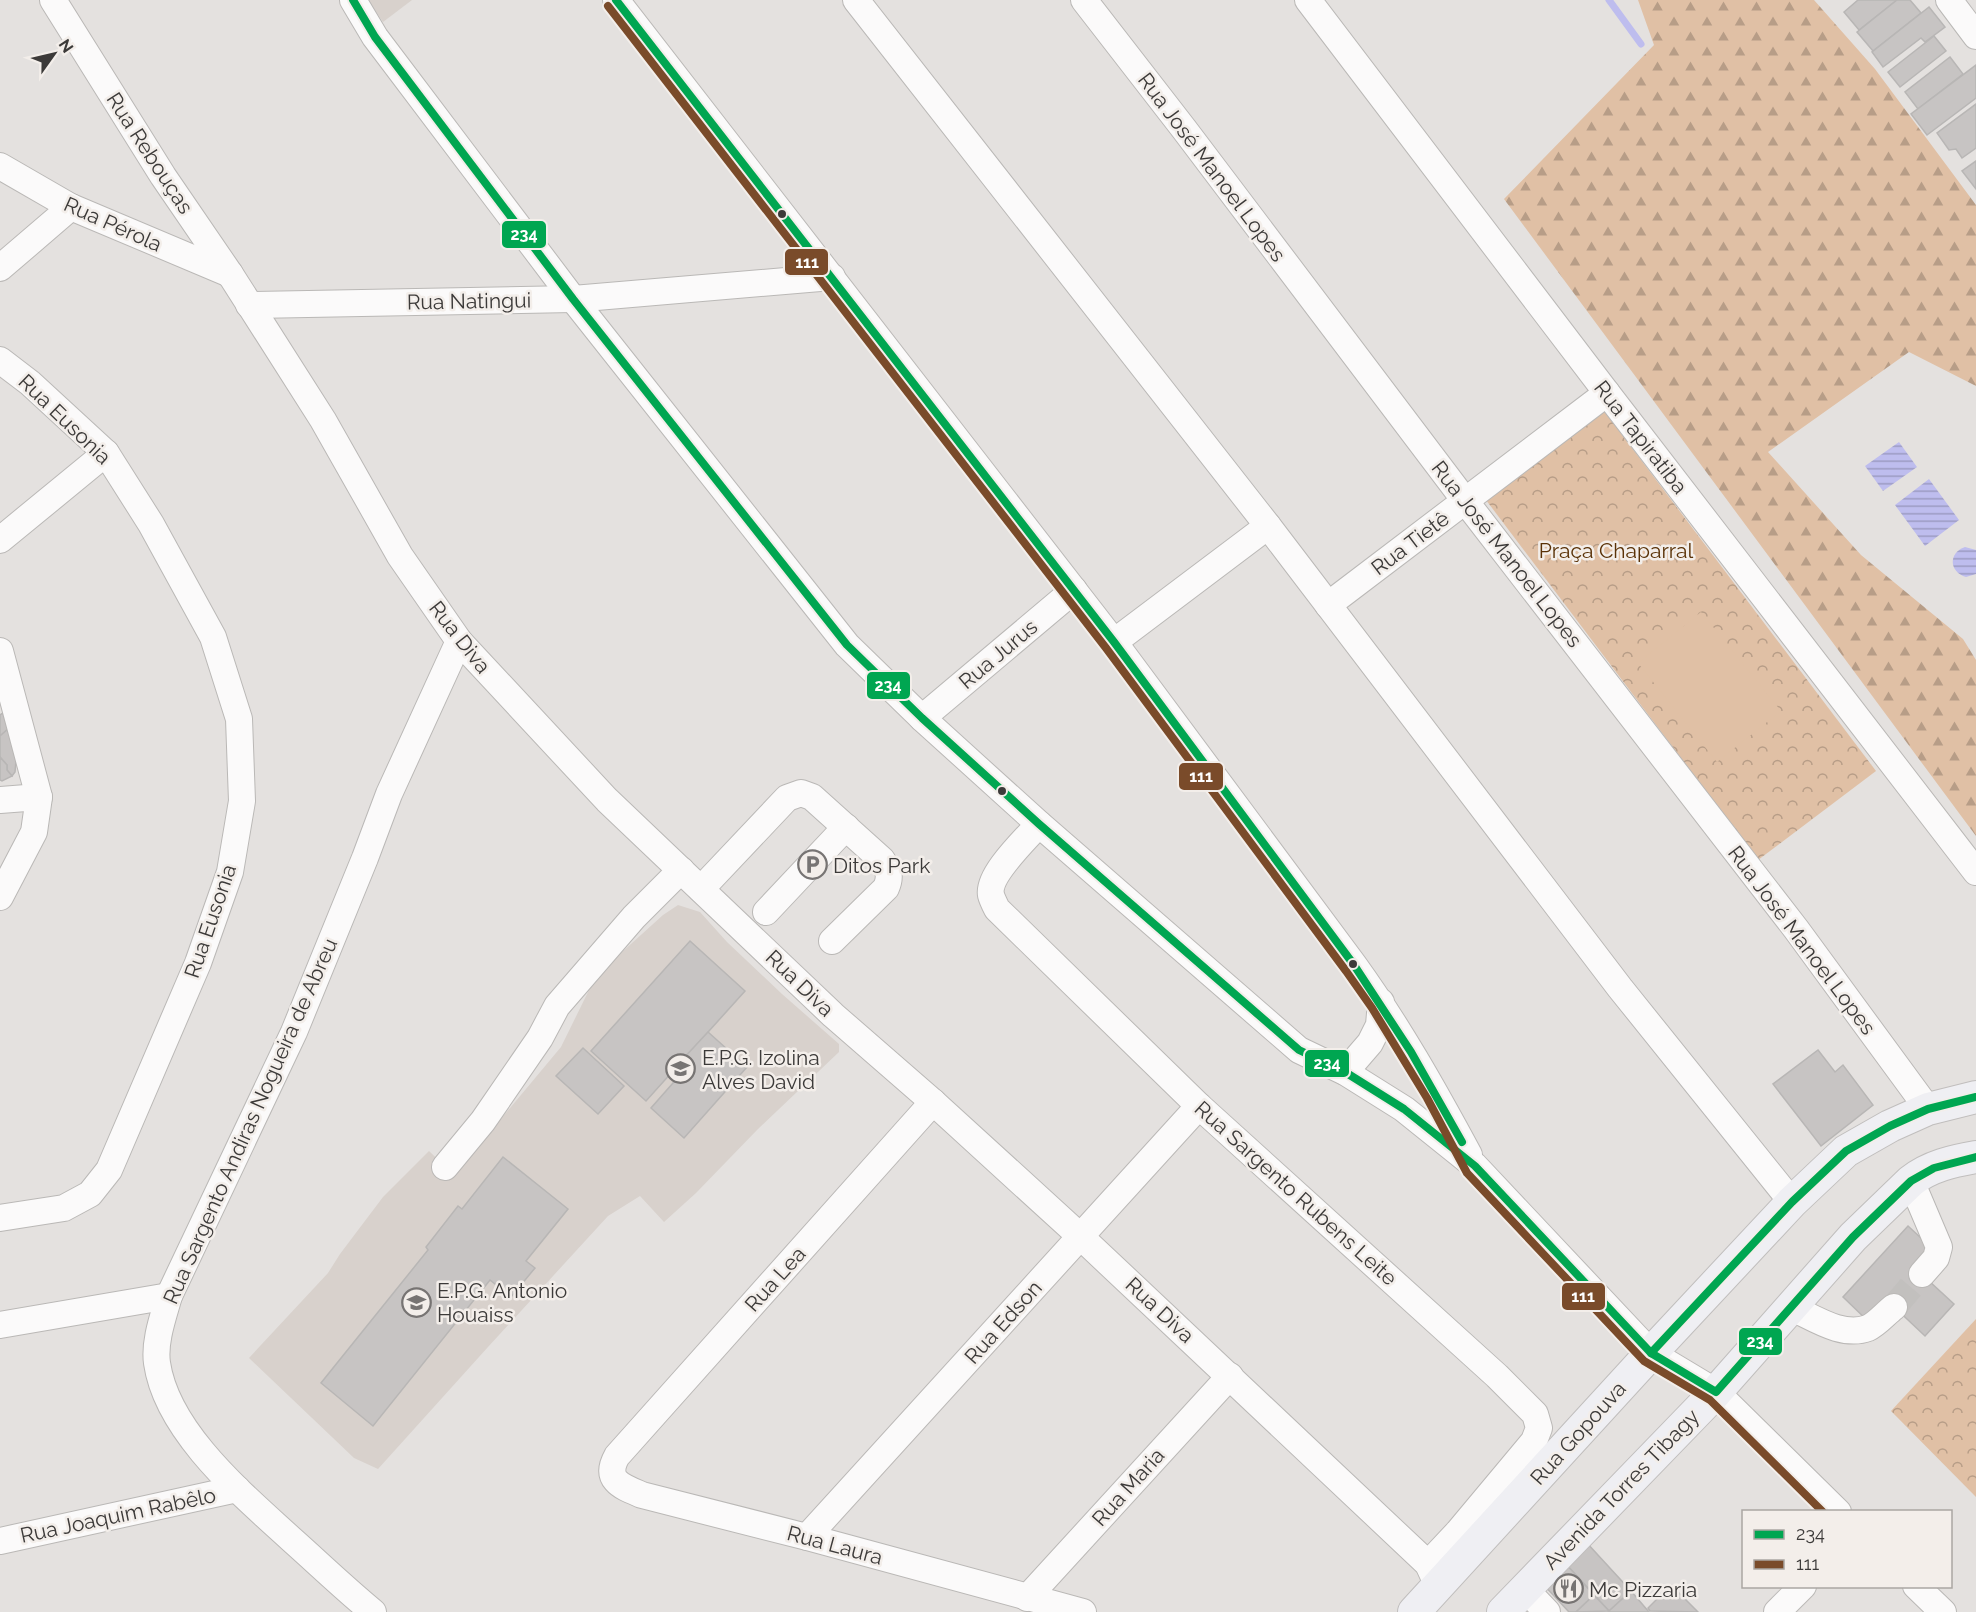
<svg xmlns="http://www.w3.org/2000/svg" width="1976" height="1612" font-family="Raleway,sans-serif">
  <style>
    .built { fill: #d8d1cc }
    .forest { fill: url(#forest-firs) }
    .park { fill: url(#park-crowns) }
    .garden { fill: #e0c0a5 }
    .water { fill: url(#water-rules) }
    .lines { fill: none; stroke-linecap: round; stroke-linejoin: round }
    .stream { stroke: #bebdee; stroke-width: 7 }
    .building { fill: #c7c4c3; stroke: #b8b6b5; stroke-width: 1.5 }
    .minor-tunnel { stroke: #c2c0be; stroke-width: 26; stroke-dasharray: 26 13; stroke-linecap: butt }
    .minor-casing { stroke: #bab8b6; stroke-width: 28 }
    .major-casing { stroke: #c0bebd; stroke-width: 34 }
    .minor { stroke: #fbfafa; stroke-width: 26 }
    .major { stroke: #efeff3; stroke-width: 32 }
    .bus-1-casing { stroke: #f3eeea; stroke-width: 12 }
    .bus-2-casing { stroke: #f3eeea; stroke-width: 12 }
    .bus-1 { stroke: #00a651; stroke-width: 8 }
    .bus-2 { stroke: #7a4b2a; stroke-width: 8 }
    .bus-dot { fill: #3c3a39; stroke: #f3eeea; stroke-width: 2 }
    .labels { text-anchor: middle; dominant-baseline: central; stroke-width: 5; stroke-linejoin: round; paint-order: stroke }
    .street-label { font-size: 21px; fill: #3c3a39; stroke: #f3eeea }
    .park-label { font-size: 21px; fill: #5a3207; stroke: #f3eeea }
    .poi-label { font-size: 21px; fill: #3c3a39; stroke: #f3eeea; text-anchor: start }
    .line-badge { stroke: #f3eeea; stroke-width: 2 }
    .badge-label { font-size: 16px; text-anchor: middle; font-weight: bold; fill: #fff }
  </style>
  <defs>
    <pattern id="forest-firs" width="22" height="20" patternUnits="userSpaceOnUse" patternTransform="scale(1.5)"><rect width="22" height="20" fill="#e0c0a5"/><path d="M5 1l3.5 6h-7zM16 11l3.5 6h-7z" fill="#b79d87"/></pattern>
    <pattern id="park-crowns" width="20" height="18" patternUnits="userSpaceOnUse" patternTransform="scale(1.5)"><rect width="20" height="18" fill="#e0c0a5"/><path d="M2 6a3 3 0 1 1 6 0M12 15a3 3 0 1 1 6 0" fill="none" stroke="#b79d87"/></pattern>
    <pattern id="water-rules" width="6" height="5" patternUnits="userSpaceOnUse" patternTransform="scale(1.5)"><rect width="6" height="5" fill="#bebdee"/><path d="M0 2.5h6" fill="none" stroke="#9c9bc2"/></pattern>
  </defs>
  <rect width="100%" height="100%" fill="#e4e1df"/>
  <g class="built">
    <polygon points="368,0 412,0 383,22"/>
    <polygon points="678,905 700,912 727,942 782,994 839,1044 839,1052 758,1129 696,1193 664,1222 640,1196 608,1216 488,1347 378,1469 354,1458 249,1358 328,1273 340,1254 383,1197 429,1151 454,1175 561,1047 591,986 621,953 663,915"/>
  </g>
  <polygon class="forest" points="1638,0 1814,0 1875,69 1976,205 1976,386 1909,352 1768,452 1861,555 1963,639 1976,660 1976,836 1504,199 1654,45"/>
  <g class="park">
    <polygon points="1604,411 1876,771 1758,860 1486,500"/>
    <polygon points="1976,1319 1976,1497 1891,1411"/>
  </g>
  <polygon class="garden" points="1701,612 1781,711 1717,762 1638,663"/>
  <g class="water">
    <polygon points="1899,442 1917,467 1883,491 1865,466"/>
    <polygon points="1929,479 1959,520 1925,546 1895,505"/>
    <path d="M1965,547L1976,550V574L1966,577C1949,572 1948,553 1965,547Z"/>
  </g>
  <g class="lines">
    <polyline class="stream" points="1609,0 1641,44"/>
  </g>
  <g class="building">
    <polygon points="1858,0 1897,0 1859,30 1844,12"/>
    <polygon points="1897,0 1910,0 1921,13 1873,51 1857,32"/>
    <polygon points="1929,7 1945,27 1925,42 1921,38 1883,67 1872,52"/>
    <polygon points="1934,36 1946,51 1900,87 1888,72"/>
    <polygon points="1950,57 1963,74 1918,109 1905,92"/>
    <polygon points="1976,65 1976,98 1927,135 1911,114"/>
    <polygon points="1976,104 1976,148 1962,158 1956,149 1949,150 1937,133"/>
    <polygon points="1976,161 1976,189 1962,171"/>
    <polygon points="3,713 8,729 0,736 0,715"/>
    <polygon points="8,729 16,761 15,772 12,776 7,770 7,765 0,757 0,736"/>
    <polygon points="0,757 7,765 7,770 12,776 2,781 0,780"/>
    <polygon points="690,941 745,991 646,1101 591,1051"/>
    <polygon points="708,1032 747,1067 684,1138 651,1108 688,1066 682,1060"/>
    <polygon points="583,1048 624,1086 598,1114 556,1076"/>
    <polygon points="1818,1050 1835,1072 1843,1065 1873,1105 1821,1146 1773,1084"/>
    <polygon points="503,1157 568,1209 526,1261 535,1268 511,1297 490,1280 373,1426 321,1383 428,1250 426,1247 458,1206 462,1209"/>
    <polygon points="1908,1226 1934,1250 1916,1269 1954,1304 1925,1336 1890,1303 1871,1324 1843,1297"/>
    <polygon points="1586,1542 1631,1591 1609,1611 1564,1562"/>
    <polygon points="1564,1562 1594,1595 1576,1612 1569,1612 1542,1583"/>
    <polygon points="1671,1585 1698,1612 1650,1611 1648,1608"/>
    <polygon points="1631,1591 1649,1612 1608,1612 1609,1611"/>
    <polygon points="1594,1595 1609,1611 1576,1612"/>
  </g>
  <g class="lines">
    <polyline class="minor-tunnel" points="1894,1307 1922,1274"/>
    <defs>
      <g id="minor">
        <polyline points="53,0 163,176 230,274 323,420 400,556 459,641 607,800 833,1015 933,1102 1081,1237 1428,1564 1438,1586"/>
        <polyline points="353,0 375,37 573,299 847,645 922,718 1039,824 1299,1050 1345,1072 1404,1109 1475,1166 1651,1353 1716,1392 1838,1512"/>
        <path d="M616,0L1114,642L1354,965C1398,1026 1434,1090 1469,1155"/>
        <polyline points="856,0 1268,526 1620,988 1792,1202"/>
        <polyline points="1084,0 1184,129 1466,502 1796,929 1928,1109"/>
        <polyline points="1308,0 1607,393 1976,872"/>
        <polyline points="1949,0 1976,36"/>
        <polyline points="0,166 71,207 230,274"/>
        <polyline points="0,268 71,207"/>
        <polyline points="249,305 573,299 832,277"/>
        <polyline points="0,360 30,383 106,453 151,524 213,637 239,719 242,801 230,872 198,963 109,1170 90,1194 64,1208 0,1218"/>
        <polyline points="0,540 106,453"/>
        <polyline points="1328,605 1607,393"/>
        <polyline points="1114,642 1268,526"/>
        <polyline points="0,651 39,797 34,832 0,897"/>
        <polyline points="922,718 1074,590"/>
        <polyline points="0,800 39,797"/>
        <path d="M1039,824C1026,839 987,875 991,895C992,899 995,905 997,909L1199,1106L1497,1376L1535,1414L1539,1428L1534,1441L1458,1532L1428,1564"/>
        <path d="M701,889L787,798L801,793L812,797L882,860C889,870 891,877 886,888L832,941"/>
        <polyline points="766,912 846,827"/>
        <polyline points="1345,1072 1370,1043 1379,1025 1381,1002"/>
        <path d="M933,1102L617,1456C603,1481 623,1487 642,1495L807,1537L1083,1612"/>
        <polyline points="445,1167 483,1121 540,1038 557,1006 634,917 681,870"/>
        <polyline points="1911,1181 1939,1247 1936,1258 1922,1274"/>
        <path d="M1790,1307C1813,1317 1842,1338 1868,1328C1877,1324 1886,1313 1894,1307"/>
        <polyline points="0,1325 169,1296"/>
        <polyline points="807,1537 1199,1106"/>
        <polyline points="0,1541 237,1489"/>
        <polyline points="1916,1586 1943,1612"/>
        <polyline points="1524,1588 1547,1612"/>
        <polyline points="1027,1598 1230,1376"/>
        <path d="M373,1612C345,1589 318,1563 291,1539C242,1494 167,1432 157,1363C154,1342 163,1317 169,1296L294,1032L365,858L389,794L459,641"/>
        <polyline points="1777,1612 1803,1586"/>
      </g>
      <g id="major">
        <polyline points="1414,1612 1651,1353 1792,1202 1846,1151 1890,1126 1928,1109 1976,1097"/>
        <path d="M1503,1612L1716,1392L1853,1237L1911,1181C1930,1166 1953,1161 1976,1157"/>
      </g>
    </defs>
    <use href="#minor" class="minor-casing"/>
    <use href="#major" class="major-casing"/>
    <use href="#minor" class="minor"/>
    <use href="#major" class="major"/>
    <defs>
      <g id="bus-1">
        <polyline points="353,0 375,37 573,299 847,645 922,718 1039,824 1299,1050 1345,1072 1404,1109 1475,1166 1651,1353 1716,1392 1853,1237 1911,1181 1934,1168 1976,1157"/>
        <polyline points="616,0 1114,642 1354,965 1411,1052 1462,1142"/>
        <polyline points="1651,1353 1792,1202 1846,1151 1890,1126 1928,1109 1976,1097"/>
      </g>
      <polyline id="bus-2" points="608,6 1106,648 1346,971 1372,1008 1427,1098 1467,1173 1644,1361 1710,1400 1823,1512"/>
    </defs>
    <use href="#bus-1" class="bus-1-casing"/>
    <use href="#bus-2" class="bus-2-casing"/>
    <use href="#bus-1" class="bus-1"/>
    <use href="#bus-2" class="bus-2"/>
  </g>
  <defs>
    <symbol id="parking-ring" viewBox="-11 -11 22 22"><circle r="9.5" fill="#f3eeea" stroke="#777473" stroke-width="1.5"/><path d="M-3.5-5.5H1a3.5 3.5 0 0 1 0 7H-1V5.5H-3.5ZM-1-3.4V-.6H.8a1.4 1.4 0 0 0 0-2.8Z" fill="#777473"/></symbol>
    <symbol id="school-ring" viewBox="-11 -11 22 22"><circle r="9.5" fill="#f3eeea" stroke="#777473" stroke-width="1.5"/><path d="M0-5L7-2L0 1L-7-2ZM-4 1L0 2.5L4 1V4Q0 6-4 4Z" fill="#777473"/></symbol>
    <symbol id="restaurant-ring" viewBox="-11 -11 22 22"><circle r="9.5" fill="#f3eeea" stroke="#777473" stroke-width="1.5"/><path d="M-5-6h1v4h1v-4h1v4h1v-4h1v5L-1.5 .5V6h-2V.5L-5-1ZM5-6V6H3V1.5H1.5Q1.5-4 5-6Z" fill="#777473"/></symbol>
  </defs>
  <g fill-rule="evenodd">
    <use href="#parking-ring" x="796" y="848" width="33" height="33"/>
    <use href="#school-ring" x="664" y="1052" width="33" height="33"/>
    <use href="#school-ring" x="400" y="1286" width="33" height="33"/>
    <use href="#restaurant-ring" x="1552" y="1572" width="33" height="33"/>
  </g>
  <g class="bus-dot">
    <circle cx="782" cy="214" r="5"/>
    <circle cx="1002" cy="791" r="5"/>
    <circle cx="1353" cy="964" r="5"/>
  </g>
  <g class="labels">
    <g class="street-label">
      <text transform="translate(150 153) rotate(57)">Rua Rebouças</text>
      <text transform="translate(1212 167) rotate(53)">Rua José Manoel Lopes</text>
      <text transform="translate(113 224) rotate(24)">Rua Pérola</text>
      <text transform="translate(469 301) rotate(-1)">Rua Natingui</text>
      <text transform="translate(65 419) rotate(44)">Rua Eusonia</text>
      <text transform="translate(1641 437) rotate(52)">Rua Tapiratiba</text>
      <text transform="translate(1410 543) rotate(-37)">Rua Tietê</text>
      <text transform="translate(1507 554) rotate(52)">Rua José Manoel Lopes</text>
      <text transform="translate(460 637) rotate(52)">Rua Diva</text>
      <text transform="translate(998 654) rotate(-40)">Rua Jurus</text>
      <text transform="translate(210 921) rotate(-71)">Rua Eusonia</text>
      <text transform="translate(1802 940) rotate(53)">Rua José Manoel Lopes</text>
      <text transform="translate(800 983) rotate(44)">Rua Diva</text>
      <text transform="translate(250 1121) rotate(-66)">Rua Sargento Andiras Nogueira de Abreu</text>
      <text transform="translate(1296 1193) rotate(42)">Rua Sargento Rubens Leite</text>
      <text transform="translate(775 1279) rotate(-48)">Rua Lea</text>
      <text transform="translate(1160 1310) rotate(43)">Rua Diva</text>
      <text transform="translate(1003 1322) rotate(-48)">Rua Edson</text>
      <text transform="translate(1578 1433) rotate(-48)">Rua Gopouva</text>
      <text transform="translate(1128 1487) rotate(-48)">Rua Maria</text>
      <text transform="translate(1621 1489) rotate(-46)">Avenida Torres Tibagy</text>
      <text transform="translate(118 1515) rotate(-12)">Rua Joaquim Rabêlo</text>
      <text transform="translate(835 1545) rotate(15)">Rua Laura</text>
    </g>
    <g class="park-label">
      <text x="1616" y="550">Praça Chaparral</text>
    </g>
    <g class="poi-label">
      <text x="833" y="865">Ditos Park</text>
      <text x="702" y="1057">E.P.G. Izolina<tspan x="702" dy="24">Alves David</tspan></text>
      <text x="437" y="1290">E.P.G. Antonio<tspan x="437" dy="24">Houaiss</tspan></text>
      <text x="1589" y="1589">Mc Pizzaria</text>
    </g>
  </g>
  <g class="line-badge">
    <rect x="501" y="220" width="46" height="29" rx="6" fill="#00a651"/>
    <rect x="784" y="248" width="45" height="28" rx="6" fill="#7a4b2a"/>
    <rect x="866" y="671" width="45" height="29" rx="6" fill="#00a651"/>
    <rect x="1178" y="762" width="46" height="29" rx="6" fill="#7a4b2a"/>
    <rect x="1304" y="1049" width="46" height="29" rx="6" fill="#00a651"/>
    <rect x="1561" y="1282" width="45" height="29" rx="6" fill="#7a4b2a"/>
    <rect x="1738" y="1327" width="45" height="29" rx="6" fill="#00a651"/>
  </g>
  <g class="badge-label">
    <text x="524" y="240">234</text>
    <text x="807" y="268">111</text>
    <text x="888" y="691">234</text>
    <text x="1201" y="782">111</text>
    <text x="1327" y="1069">234</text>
    <text x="1583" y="1302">111</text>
    <text x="1760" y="1347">234</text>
  </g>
  <rect x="1742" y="1510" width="210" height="78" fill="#f3eeea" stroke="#aaa6a3" stroke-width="1.5"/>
  <rect x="1754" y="1530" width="30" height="9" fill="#00a651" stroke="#aaa6a3" stroke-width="1.5"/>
  <text x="1796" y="1540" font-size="18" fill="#3c3a39">234</text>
  <rect x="1754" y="1560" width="30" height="9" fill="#7a4b2a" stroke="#aaa6a3" stroke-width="1.5"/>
  <text x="1796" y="1570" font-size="18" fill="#3c3a39">111</text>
  <g transform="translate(54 54) rotate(56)" stroke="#f3eeea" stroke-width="4.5" paint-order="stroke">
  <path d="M0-4.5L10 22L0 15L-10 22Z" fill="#3c3a39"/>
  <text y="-9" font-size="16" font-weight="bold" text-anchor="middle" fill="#3c3a39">N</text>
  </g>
</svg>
